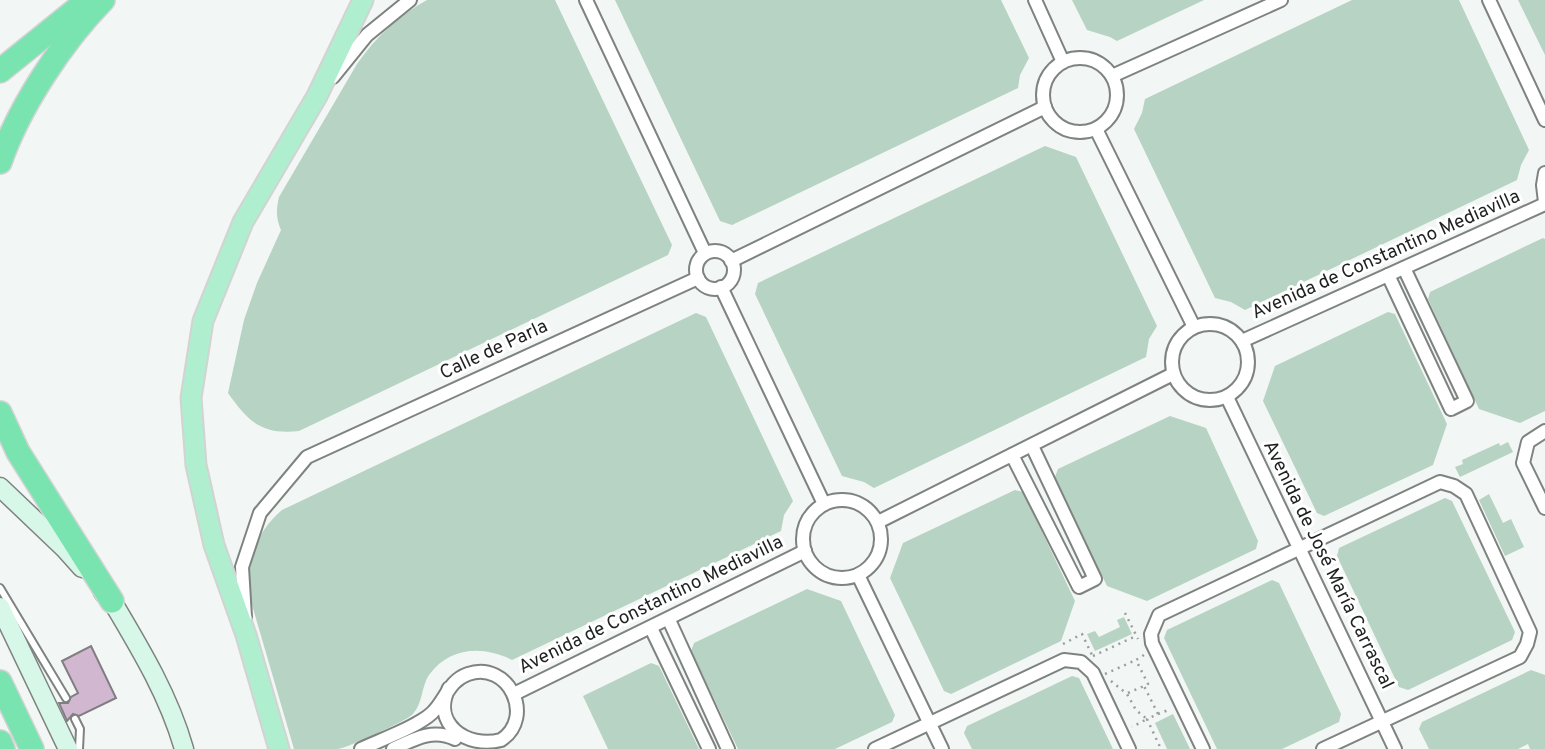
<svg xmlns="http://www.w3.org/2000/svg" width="1545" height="749" font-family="Overpass,sans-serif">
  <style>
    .green { fill: #b6d3c3 }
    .building { fill: #d1b7d0; stroke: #817e81; stroke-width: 2 }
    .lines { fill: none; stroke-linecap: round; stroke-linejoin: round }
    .service-casing { stroke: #7e8380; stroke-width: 10 }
    .minor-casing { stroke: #7e8380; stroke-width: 16 }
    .secondary-casing { stroke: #7e8380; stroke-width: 21 }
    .primary-casing { stroke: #d2d3d2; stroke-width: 23 }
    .motorway-casing { stroke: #d2d3d2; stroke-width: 26 }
    .path { stroke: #9a9e9c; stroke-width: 2.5; stroke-dasharray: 2 5; stroke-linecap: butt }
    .service { stroke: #fff; stroke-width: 6 }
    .minor { stroke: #fff; stroke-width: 12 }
    .secondary { stroke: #d7f7e8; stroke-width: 18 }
    .primary { stroke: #afefd0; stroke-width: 19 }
    .motorway { stroke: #7ae4b1; stroke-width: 23 }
    .labels { text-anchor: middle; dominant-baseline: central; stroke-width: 6; stroke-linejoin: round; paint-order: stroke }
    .street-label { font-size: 19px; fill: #1f2120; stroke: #fff }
  </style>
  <rect width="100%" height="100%" fill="#f2f6f4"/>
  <g class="green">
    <path d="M427,0H555L672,245L668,255L299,431C261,435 248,421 228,393L244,320L257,283L281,230C276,218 276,210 279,197L357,64C376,37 398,16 427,0Z"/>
    <polygon points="615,0 1001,0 1029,58 1020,75 1018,88 732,225 720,221"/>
    <polygon points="1072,0 1204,0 1117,41 1110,37 1087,30"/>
    <polygon points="1352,0 1459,0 1529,150 1521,165 1517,180 1245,310 1231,302 1215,298 1134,129 1142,113 1145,99"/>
    <polygon points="1518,0 1545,0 1545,55"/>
    <polygon points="1045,146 1076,157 1157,326 1149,339 1146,357 874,488 864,482 842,476 755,294 758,283"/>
    <polygon points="1543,238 1545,239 1545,411 1520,423 1479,409 1428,299 1430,292"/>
    <polygon points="1388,312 1395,314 1447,424 1433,465 1324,516 1317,513 1263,401 1275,366"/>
    <path d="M696,313L706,317L793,501L784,515L781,531L512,660C483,645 449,647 429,675C421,687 423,704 412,715C405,721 348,748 338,749C324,749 308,749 294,749L250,598C246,562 255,533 282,510Z"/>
    <polygon points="1170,416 1206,428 1258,541 1256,549 1147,601 1107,586 1055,477 1058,469"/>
    <polygon points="1508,442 1513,452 1460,477 1455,467 1463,464 1462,460 1499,443 1500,446"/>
    <polygon points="1015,490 1023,492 1075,601 1061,641 951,694 944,691 890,578 903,543"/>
    <polygon points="1489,494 1503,523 1511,519 1524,547 1505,556 1479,500"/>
    <polygon points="1445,498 1452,501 1515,632 1512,640 1408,690 1399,687 1337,556 1339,548"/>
    <polygon points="1272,580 1279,583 1341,714 1339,722 1282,749 1217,749 1164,638 1167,630"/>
    <polygon points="807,589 841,601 895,715 892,722 835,749 738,749 691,651 694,643"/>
    <polygon points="1124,617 1132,634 1095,651 1087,634 1095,631 1099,637 1120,627 1117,620"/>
    <polygon points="651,663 659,666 699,749 608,749 583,696"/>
    <polygon points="1531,670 1545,675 1545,749 1530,749 1528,744 1518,749 1429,749 1419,729 1422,722"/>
    <polygon points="1072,676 1079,678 1113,749 972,749 964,733 967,726"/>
    <polygon points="1173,714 1190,749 1167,749 1155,723"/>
  </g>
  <polygon class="building" points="91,646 116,698 79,716 73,714 67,721 59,703 68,703 71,697 78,693 62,661"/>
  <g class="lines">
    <defs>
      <g id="service">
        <polyline points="0,588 66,698"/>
        <polyline points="75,719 80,729 79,749"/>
      </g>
      <g id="minor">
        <polyline points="586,0 705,253"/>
        <polyline points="1035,0 1063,62"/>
        <polyline points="1489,0 1545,120"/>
        <circle cx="1080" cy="95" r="37"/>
        <polyline points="1112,76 1281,0"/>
        <polyline points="333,77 367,35 410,0"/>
        <polyline points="1096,129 1194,327"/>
        <polyline points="1545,173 1543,185 1545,202"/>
        <circle cx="715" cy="270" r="19"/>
        <polyline points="731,261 1045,107"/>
        <polyline points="1388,275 1451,409 1467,401 1404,268"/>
        <polyline points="721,287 824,504"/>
        <circle cx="1210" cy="362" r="38"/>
        <polyline points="1242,341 1545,204"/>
        <polyline points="1227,397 1395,749"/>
        <polyline points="1545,431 1528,442 1523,463 1545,508"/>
        <polyline points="1012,455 1079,587 1095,579 1032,446"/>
        <circle cx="842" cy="539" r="39"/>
        <polyline points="878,522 1173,374"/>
        <polyline points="858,575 942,749"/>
        <polyline points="245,617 242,567 260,513 307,457 698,278"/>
        <polyline points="669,620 728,749"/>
        <polyline points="651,628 709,749"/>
        <polyline points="514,694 805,551"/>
        <path d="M361,749C380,740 417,727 432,713C446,700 448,681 468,674C508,660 536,717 501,740C466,749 431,723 449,688"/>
        <path d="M393,749C414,739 433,728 455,739"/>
        <polyline points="875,749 1064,660 1081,662 1093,673 1129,749"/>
        <polyline points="1203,749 1152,643 1151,634 1159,615 1440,482 1454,486 1466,494 1530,632 1527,644 1520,657 1323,749"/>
      </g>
      <g id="secondary">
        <polyline points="0,487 65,549 82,568"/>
        <path d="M103,592L112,601C140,648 169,696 184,749"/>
        <polyline points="0,607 68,749"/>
      </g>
      <polyline id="primary" points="279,749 246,635 214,545 196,465 191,398 203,321 243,222 317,96 363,0"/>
      <g id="motorway">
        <polyline points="0,71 88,0"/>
        <path d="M0,162C19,107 62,42 103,0"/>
        <polyline points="0,413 18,452 112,601"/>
        <polyline points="0,682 32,749"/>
        <polyline points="0,742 3,749"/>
      </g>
    </defs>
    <use href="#service" class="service-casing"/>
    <use href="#minor" class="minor-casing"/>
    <use href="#secondary" class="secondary-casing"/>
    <use href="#primary" class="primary-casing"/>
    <use href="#motorway" class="motorway-casing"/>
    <g class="path">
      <polyline points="1125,613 1138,639"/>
      <polyline points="1063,644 1082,634 1092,655"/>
      <polyline points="1144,655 1136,660 1148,684 1144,686 1158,714 1147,719 1161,749"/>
      <polyline points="1093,656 1136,636"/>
      <polyline points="1105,674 1136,660"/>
      <polyline points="1111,681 1127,694 1136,710 1147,719 1132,727"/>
      <polyline points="1128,693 1144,686"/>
      <polyline points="1158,714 1171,709"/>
    </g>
    <use href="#service" class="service"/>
    <use href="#minor" class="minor"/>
    <use href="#secondary" class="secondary"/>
    <use href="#primary" class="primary"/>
    <use href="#motorway" class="motorway"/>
  </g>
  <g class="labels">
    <g class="street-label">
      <text transform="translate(1386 255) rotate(-24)">Avenida de Constantino Mediavilla</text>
      <text transform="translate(494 350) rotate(-25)">Calle de Parla</text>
      <text transform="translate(1328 565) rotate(64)">Avenida de José María Carrascal</text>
      <text transform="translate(651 605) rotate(-26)">Avenida de Constantino Mediavilla</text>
    </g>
  </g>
</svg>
